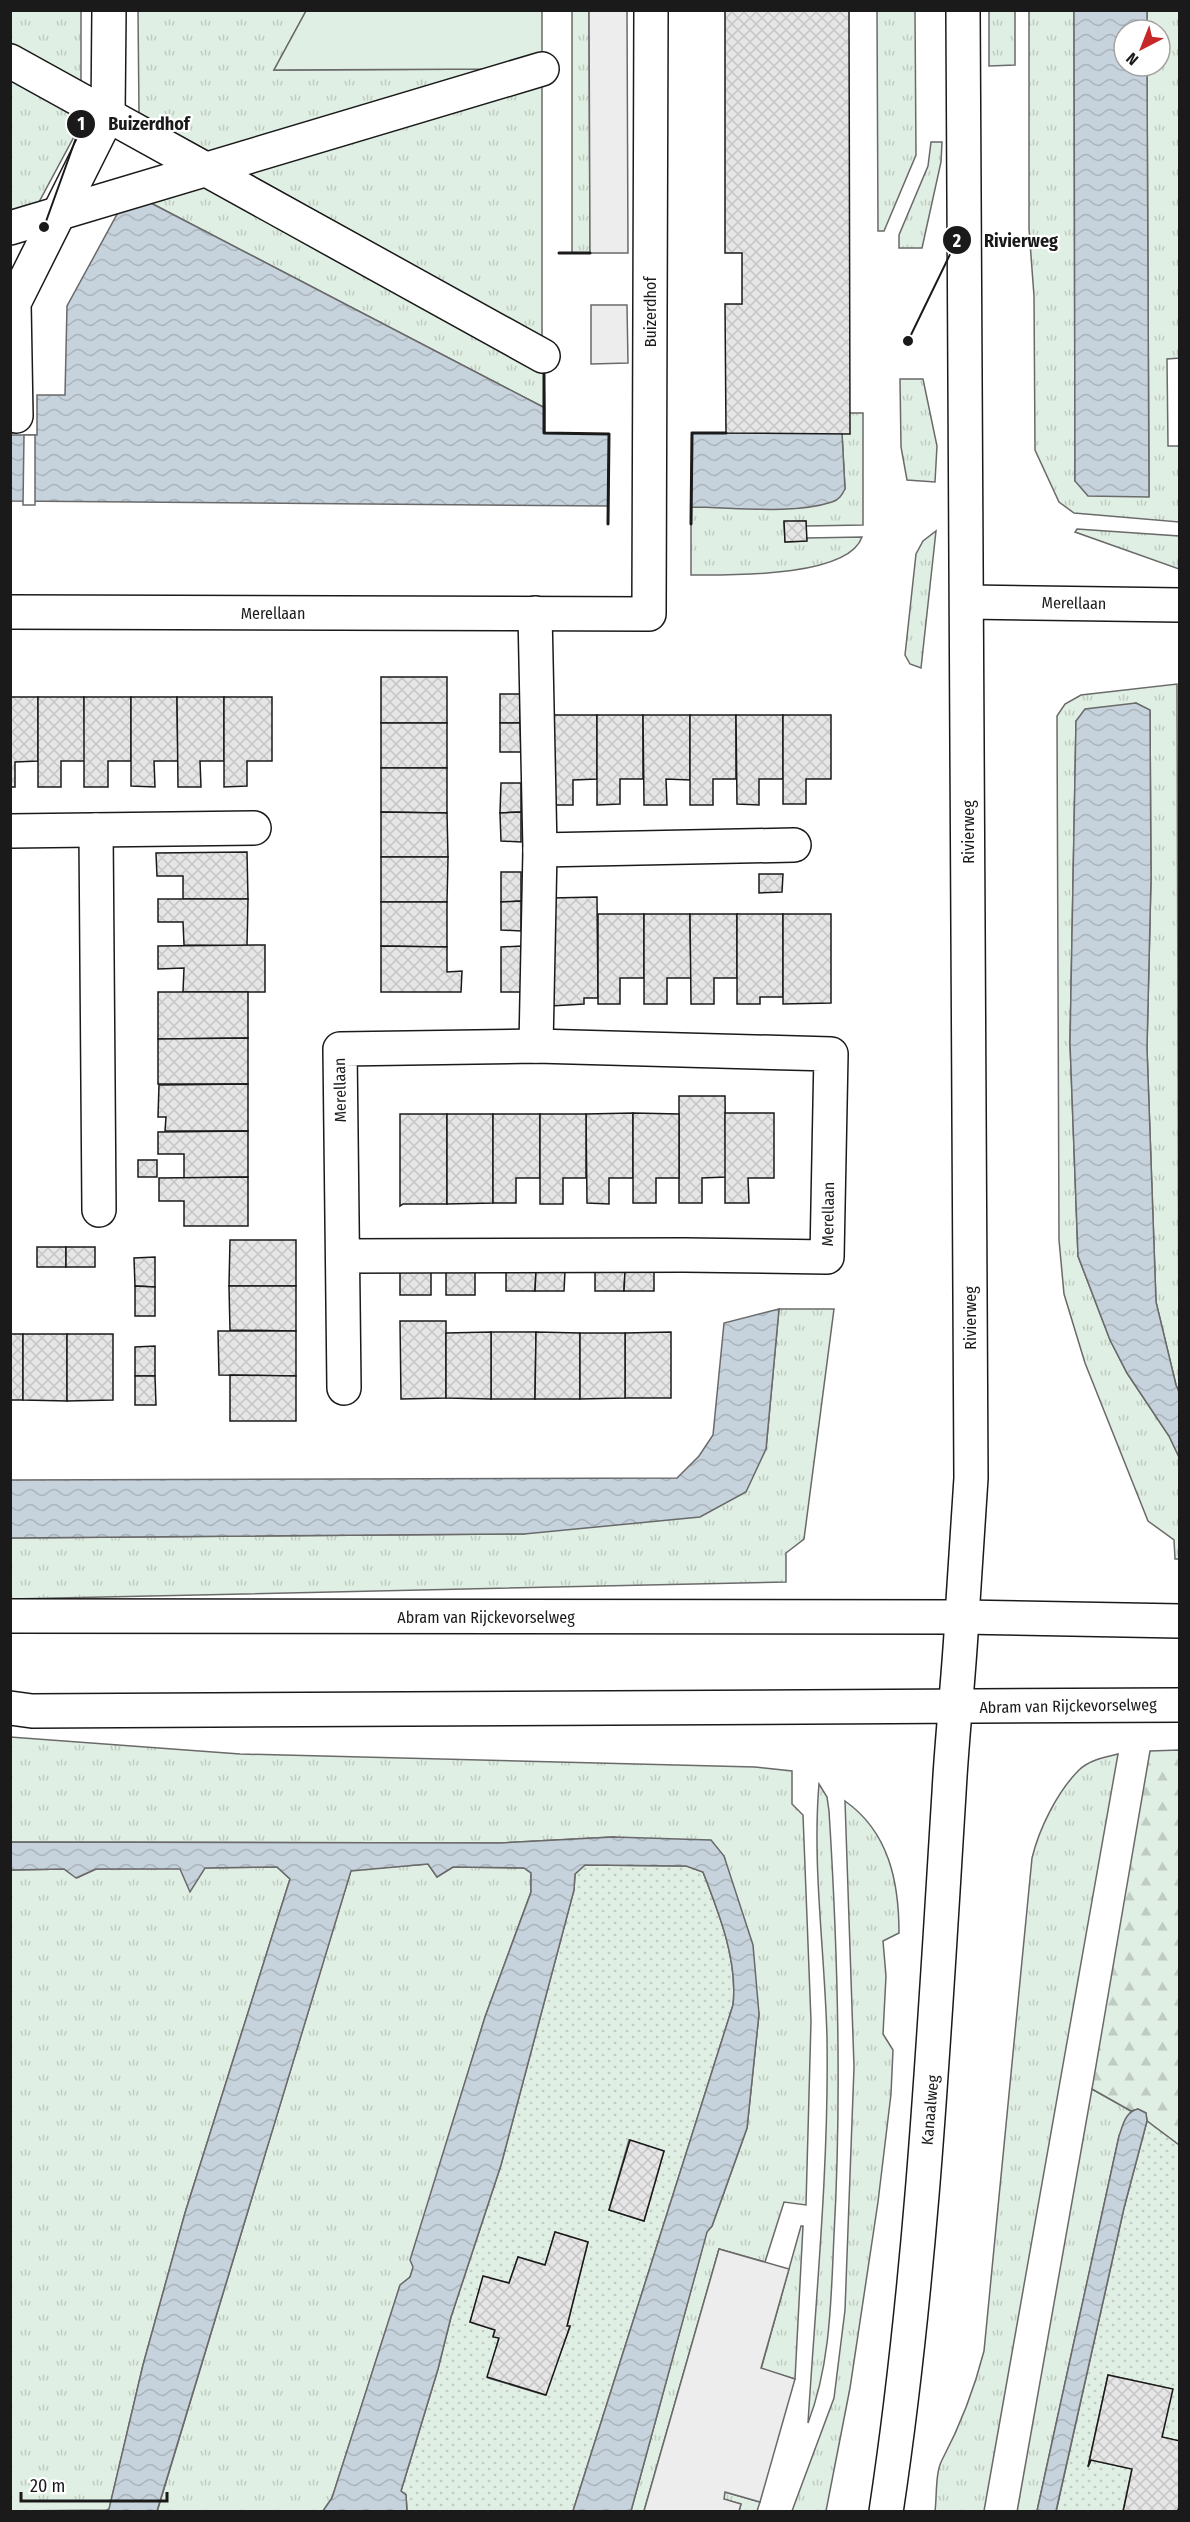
<svg xmlns="http://www.w3.org/2000/svg" width="1190" height="2522" font-family="'Fira Sans Condensed',sans-serif">
  <style>
    .grass { fill: url(#grass-tufts); stroke: #6a6a6a; stroke-width: 1.5 }
    .forest { fill: url(#forest-firs); stroke: #6a6a6a; stroke-width: 1.5 }
    .garden { fill: url(#garden-dots); stroke: #6a6a6a; stroke-width: 1.5; fill-rule: evenodd }
    .pitch { fill: #e0efe3; stroke: #6a6a6a; stroke-width: 1.5 }
    .parking { fill: #ededed; stroke: #6a6a6a; stroke-width: 1.5 }
    .water { fill: url(#water-waves); stroke: #6a6a6a; stroke-width: 1.5 }
    .pier { fill: #fff; stroke: #6a6a6a; stroke-width: 1.5 }
    .building { fill: url(#building-cross-hatch); stroke: #1a1a1a; stroke-width: 1.5 }
    .lines { fill: none; stroke-linecap: round; stroke-linejoin: round }
    .pedestrian-casing { stroke: #1a1a1a; stroke-width: 36 }
    .minor-casing { stroke: #1a1a1a; stroke-width: 36 }
    .tertiary-casing { stroke: #1a1a1a; stroke-width: 36 }
    .secondary-casing { stroke: #1a1a1a; stroke-width: 36 }
    .primary-casing { stroke: #1a1a1a; stroke-width: 36 }
    .pedestrian { stroke: #fff; stroke-width: 33 }
    .minor { stroke: #fff; stroke-width: 33 }
    .tertiary { stroke: #fff; stroke-width: 33 }
    .secondary { stroke: #fff; stroke-width: 33 }
    .primary { stroke: #fff; stroke-width: 33 }
    .wall { stroke: #1a1a1a; stroke-width: 3 }
    .labels { text-anchor: middle; dominant-baseline: central; stroke-width: 4.5; stroke-linejoin: round; paint-order: stroke }
    .street-label { font-size: 16px; fill: #1a1a1a; stroke: #fff }
    .leader { fill: none; stroke: #1a1a1a; stroke-width: 2 }
    .callout-dot { fill: #1a1a1a; stroke: #fff; stroke-width: 2 }
    .mark-label { font-size: 18px; text-anchor: middle; font-weight: bold; fill: #fff }
    .callout-label { font-size: 18px; text-anchor: middle; font-weight: bold; fill: #1a1a1a; stroke: #fff; stroke-width: 4.5; stroke-linejoin: round; paint-order: stroke }
  </style>
  <defs>
    <pattern id="grass-tufts" width="24" height="20" patternUnits="userSpaceOnUse" patternTransform="scale(1.5)"><rect width="24" height="20" fill="#e0efe3"/><path d="M3 7l-1-3M5 7V3M7 7l1-3M15 17l-1-3M17 17v-4M19 17l1-3" fill="none" stroke="#c0ccc2"/></pattern>
    <pattern id="forest-firs" width="22" height="20" patternUnits="userSpaceOnUse" patternTransform="scale(1.5)"><rect width="22" height="20" fill="#e0efe3"/><path d="M5 1l3.5 6h-7zM16 11l3.5 6h-7z" fill="#c0ccc2"/></pattern>
    <pattern id="garden-dots" width="8" height="8" patternUnits="userSpaceOnUse" patternTransform="scale(1.5)"><rect width="8" height="8" fill="#e0efe3"/><path d="M2 2h.1M6 6h.1" fill="none" stroke="#c0ccc2" stroke-width="1.8" stroke-linecap="round"/></pattern>
    <pattern id="water-waves" width="16" height="10" patternUnits="userSpaceOnUse" patternTransform="scale(1.5)"><rect width="16" height="10" fill="#c6d2dc"/><path d="M0 5q4-4 8 0t8 0" fill="none" stroke="#aab4bc"/></pattern>
    <pattern id="building-cross-hatch" width="8" height="8" patternUnits="userSpaceOnUse" patternTransform="scale(1.5)"><rect width="8" height="8" fill="#e6e6e6"/><path d="M0 0l8 8M0 8l8-8" fill="none" stroke="#c5c5c5"/></pattern>
  </defs>
  <rect width="100%" height="100%" fill="#fff"/>
  <g class="grass">
    <polygon points="11,11 81,11 81,82 11,43"/>
    <polygon points="138,11 306,11 274,70 508,69 221,158 139,113"/>
    <polygon points="572,11 589,11 590,253 572,253"/>
    <polygon points="877,11 915,11 916,155 884,231 878,231"/>
    <polygon points="989,11 1015,11 1015,65 989,66"/>
    <polygon points="1029,11 1074,11 1075,481 1149,496 1147,66 1160,66 1160,30 1147,30 1147,11 1179,11 1180,358 1167,359 1168,446 1179,446 1179,522 1074,513 1059,502 1035,450 1034,296 1029,229"/>
    <polygon points="10,77 84,118 32,215 10,221"/>
    <polygon points="542,79 542,337 239,168"/>
    <polygon points="931,142 942,142 941,162 922,248 899,248 899,235 928,166"/>
    <polygon points="203,182 544,374 545,408 145,200"/>
    <polygon points="900,379 923,379 937,446 935,482 907,480 901,447"/>
    <path d="M850,413H863V525L806,526V521L784,522L785,542L806,541L807,538L862,537C848,578 728,575 691,575V507L792,508L845,489L842,433Z"/>
    <polygon points="1077,529 1179,536 1179,569 1075,532"/>
    <polygon points="936,531 921,668 910,664 905,655 916,554 923,541"/>
    <polygon points="1177,684 1179,1392 1176,1385 1156,1302 1147,1048 1151,879 1150,711 1136,703 1076,721 1070,1043 1078,1256 1110,1340 1127,1373 1169,1436 1179,1457 1179,1559 1175,1559 1174,1540 1148,1521 1085,1363 1064,1294 1059,1240 1057,716 1065,704 1081,695"/>
    <polygon points="779,1309 834,1309 804,1539 786,1553 786,1582 11,1599 10,1538 524,1534 766,1449"/>
    <polygon points="10,1737 240,1754 755,1767 792,1771 792,1804 803,1815 811,2021 806,2205 784,2202 765,2262 719,2249 644,2511 631,2511 707,2231 712,2226 747,2128 759,2014 724,1856 613,1837 500,1843 11,1842"/>
    <path d="M1118,1754L984,2511H935C937,2497 935,2473 942,2460C960,2426 974,2390 984,2351L1032,1858C1039,1829 1057,1792 1079,1770C1089,1760 1105,1757 1118,1754Z"/>
    <path d="M819,1784L827,1797L829,1811C838,1953 842,2093 834,2235C831,2298 831,2363 808,2423C816,2295 829,2166 827,2038C825,1954 812,1866 819,1784Z"/>
    <path d="M845,1801C889,1832 899,1882 899,1933L883,1941L886,1976L883,2034L893,2050L891,2094L878,2202L850,2388L826,2511H792L834,2398L845,2310L854,2067Z"/>
    <polygon points="428,1864 437,1877 453,1867 524,1868 531,1873 531,1892 485,2017 411,2260 414,2267 410,2277 400,2286 332,2498 323,2511 157,2512 351,1870"/>
    <polygon points="277,1867 290,1879 185,2213 143,2365 109,2510 11,2511 10,1870 64,1869 77,1878 96,1869"/>
    <polygon points="1092,2089 1131,2111 1119,2136 1037,2511 1017,2512"/>
    <polygon points="801,2226 803,2226 795,2379 761,2369"/>
    <polygon points="725,2492 760,2502 757,2511 739,2511 741,2504 723,2499"/>
  </g>
  <polygon class="forest" points="1179,1750 1179,2145 1147,2121 1146,2113 1138,2109 1131,2111 1092,2089 1150,1751"/>
  <g class="garden">
    <path d="M585,1865L687,1866L703,1872C719,1913 738,1961 733,2005L573,2511H407L406,2495L401,2491L438,2369L451,2317L501,2165L574,1890L575,1874ZM629,2140L664,2151L644,2221L609,2210ZM555,2232L588,2242L567,2326L570,2327L545,2395L488,2378L499,2338L493,2336L495,2330L470,2322L483,2277L509,2283L518,2257L545,2265Z"/>
    <polygon points="1147,2121 1179,2145 1179,2441 1162,2437 1172,2389 1108,2375 1088,2467 1091,2460 1132,2469 1123,2511 1056,2512 1124,2208"/>
  </g>
  <polygon class="pitch" points="306,11 542,11 542,59 508,69 274,70"/>
  <g class="parking">
    <polygon points="589,11 627,11 628,253 590,253"/>
    <polygon points="591,305 627,305 628,363 591,364"/>
    <polygon points="719,2249 789,2269 761,2368 795,2379 760,2502 725,2492 724,2499 741,2504 739,2511 644,2511"/>
  </g>
  <g class="water">
    <polygon points="1074,11 1147,11 1147,30 1124,30 1124,66 1147,66 1149,497 1088,496 1075,481"/>
    <polygon points="145,200 545,408 545,433 609,434 608,506 11,501 11,435 37,435 37,395 65,395 67,306 121,207"/>
    <path d="M692,433H842L845,489C842,495 839,500 832,502C792,515 734,507 691,507Z"/>
    <polygon points="1136,703 1150,710 1151,879 1147,1048 1156,1302 1176,1385 1179,1392 1179,1457 1169,1436 1127,1373 1110,1340 1078,1256 1070,1043 1076,721 1085,709"/>
    <polygon points="779,1309 766,1449 746,1492 700,1517 524,1534 11,1538 11,1480 677,1478 699,1456 713,1435 724,1323"/>
    <path d="M613,1837L711,1840L724,1856L753,1945L759,2014L747,2128L712,2226L707,2232L631,2511H573L733,2005C738,1961 719,1913 703,1872L686,1866L585,1865L575,1874L574,1890L501,2165L451,2317L438,2369L401,2491L406,2495L407,2512L323,2511L332,2498L400,2285L410,2277L413,2267L410,2260L485,2017L531,1892V1873L524,1868L453,1867L437,1877L428,1864L351,1871L157,2511H105L109,2509L143,2365L185,2213L290,1879L277,1867L205,1868L190,1892L180,1869H96L76,1878L64,1869L11,1870V1842L500,1843Z"/>
    <path d="M1138,2109L1146,2113L1147,2121L1124,2208L1056,2511H1037L1119,2136C1123,2125 1125,2112 1138,2109Z"/>
  </g>
  <polygon class="pier" points="24,435 35,435 35,505 23,505"/>
  <g class="building">
    <polygon points="725,10 849,10 850,434 726,433 725,304 742,304 742,253 725,253"/>
    <polygon points="784,521 806,521 807,541 785,542"/>
    <rect x="381" y="677" width="66" height="46"/>
    <rect x="500" y="694" width="20" height="29"/>
    <polygon points="10,697 38,697 38,761 15,762 15,787 10,787"/>
    <polygon points="38,697 84,697 85,761 61,761 61,787 38,787"/>
    <polygon points="84,697 131,697 131,761 108,761 108,787 84,787"/>
    <polygon points="131,697 177,697 178,761 154,761 155,787 131,786"/>
    <polygon points="177,697 224,697 224,761 200,761 201,787 178,787"/>
    <polygon points="224,697 272,697 272,761 247,761 247,786 224,787"/>
    <polygon points="550,715 597,715 597,779 573,780 573,805 553,805"/>
    <polygon points="597,715 643,715 643,779 620,779 620,804 597,805"/>
    <polygon points="643,715 690,715 690,780 666,779 667,805 644,805"/>
    <polygon points="690,715 736,715 736,779 713,779 713,805 690,805"/>
    <polygon points="736,715 783,715 783,779 759,779 759,805 737,804"/>
    <polygon points="783,715 831,715 831,779 806,779 806,804 783,804"/>
    <rect x="381" y="723" width="66" height="45"/>
    <polygon points="500,723 520,723 521,752 500,752"/>
    <polygon points="381,768 447,768 447,813 381,812"/>
    <polygon points="501,783 521,783 521,812 500,813"/>
    <polygon points="381,812 447,813 448,857 381,857"/>
    <polygon points="521,812 521,842 501,841 500,813"/>
    <polygon points="247,852 248,899 183,899 183,876 157,876 156,853"/>
    <polygon points="381,857 448,857 447,902 381,902"/>
    <polygon points="501,872 521,872 521,901 501,902"/>
    <polygon points="759,874 783,874 782,892 759,893"/>
    <polygon points="597,897 598,998 584,998 584,1004 551,1006 551,898"/>
    <polygon points="158,899 248,899 247,946 184,945 183,922 158,922"/>
    <polygon points="521,901 521,931 501,930 501,902"/>
    <polygon points="381,902 447,902 447,947 381,946"/>
    <polygon points="598,914 644,914 644,978 620,978 620,1004 598,1004"/>
    <polygon points="644,914 690,914 691,978 667,978 667,1004 644,1004"/>
    <polygon points="690,914 737,914 737,978 714,978 714,1004 691,1004"/>
    <polygon points="737,914 783,914 783,997 760,997 760,1004 737,1004"/>
    <polygon points="783,914 831,914 831,1003 783,1004"/>
    <polygon points="265,945 265,992 183,992 184,968 158,969 158,946"/>
    <polygon points="381,946 447,947 447,972 462,971 461,992 381,992"/>
    <polygon points="521,946 521,992 501,992 501,947"/>
    <polygon points="158,992 248,992 248,1038 158,1039"/>
    <polygon points="248,1038 248,1084 158,1084 158,1039"/>
    <polygon points="248,1084 248,1131 165,1131 166,1117 158,1117 159,1085"/>
    <polygon points="679,1096 725,1096 726,1177 702,1178 702,1203 679,1203"/>
    <polygon points="633,1113 633,1178 609,1178 609,1204 587,1203 586,1114"/>
    <polygon points="633,1113 679,1114 679,1178 656,1178 656,1203 633,1203"/>
    <polygon points="725,1113 774,1113 774,1178 748,1178 749,1203 725,1203"/>
    <polygon points="400,1114 447,1114 447,1204 403,1204 400,1206"/>
    <polygon points="447,1114 493,1114 493,1203 447,1204"/>
    <polygon points="493,1114 540,1114 540,1178 516,1178 516,1203 493,1203"/>
    <polygon points="540,1114 586,1114 586,1178 563,1178 563,1204 540,1204"/>
    <polygon points="248,1131 248,1177 184,1178 184,1154 158,1154 158,1132"/>
    <rect x="138" y="1160" width="19" height="17"/>
    <polygon points="248,1177 248,1226 184,1226 184,1201 159,1201 159,1178"/>
    <polygon points="230,1240 296,1240 296,1286 229,1286"/>
    <rect x="37" y="1247" width="29" height="20"/>
    <rect x="66" y="1247" width="29" height="20"/>
    <polygon points="155,1257 155,1287 135,1286 134,1258"/>
    <rect x="400" y="1271" width="31" height="24"/>
    <polygon points="446,1271 475,1272 475,1295 446,1295"/>
    <polygon points="506,1271 536,1271 535,1291 506,1291"/>
    <polygon points="536,1271 565,1271 564,1291 535,1291"/>
    <polygon points="595,1271 625,1271 624,1291 595,1291"/>
    <polygon points="625,1271 654,1271 654,1291 624,1291"/>
    <polygon points="135,1286 155,1287 155,1316 135,1316"/>
    <polygon points="229,1286 296,1286 296,1331 230,1330"/>
    <polygon points="400,1321 446,1321 446,1398 401,1399"/>
    <polygon points="218,1331 296,1331 296,1376 219,1375"/>
    <polygon points="491,1332 536,1332 535,1399 491,1399"/>
    <polygon points="491,1332 491,1399 446,1398 446,1333"/>
    <polygon points="536,1332 580,1333 580,1399 535,1399"/>
    <polygon points="671,1332 671,1398 625,1398 625,1333"/>
    <polygon points="580,1333 625,1333 625,1398 580,1399"/>
    <rect x="10" y="1334" width="13" height="66"/>
    <polygon points="23,1334 67,1334 67,1401 23,1400"/>
    <polygon points="67,1334 113,1334 113,1400 67,1401"/>
    <polygon points="155,1346 155,1376 135,1376 135,1347"/>
    <polygon points="230,1375 296,1376 296,1421 230,1421"/>
    <polygon points="135,1376 155,1376 156,1405 135,1405"/>
    <polygon points="630,2140 664,2151 644,2221 609,2210"/>
    <polygon points="555,2232 588,2242 567,2326 570,2326 546,2395 487,2377 499,2338 493,2337 495,2330 470,2322 483,2276 509,2283 518,2257 545,2265"/>
    <polygon points="1108,2375 1173,2389 1162,2437 1180,2441 1180,2505 1177,2512 1123,2512 1132,2469 1091,2460 1088,2467"/>
  </g>
  <g class="lines">
    <defs>
      <g id="pedestrian">
        <polyline points="10,61 543,356"/>
        <polyline points="10,228 542,69"/>
        <polyline points="16,416 14,303 108,115 109,10"/>
      </g>
      <g id="minor">
        <polyline points="967,602 1180,605"/>
        <polyline points="10,612 649,614 651,10"/>
        <polyline points="535,613 540,850 536,1046"/>
        <polyline points="96,830 99,1210"/>
        <polyline points="10,831 254,828"/>
        <polyline points="540,850 794,845"/>
        <polyline points="343,1256 684,1255 827,1257 831,1054 536,1046 340,1049 344,1388"/>
      </g>
      <polyline id="tertiary" points="962,1617 971,1478 963,10"/>
      <path id="secondary" d="M886,2512C922,2273 934,2034 949,1793C952,1735 959,1676 962,1617"/>
      <g id="primary">
        <polyline points="10,1616 962,1617 1180,1621"/>
        <polyline points="10,1708 32,1711 1180,1705"/>
      </g>
    </defs>
    <use href="#pedestrian" class="pedestrian-casing"/>
    <use href="#minor" class="minor-casing"/>
    <use href="#tertiary" class="tertiary-casing"/>
    <use href="#secondary" class="secondary-casing"/>
    <use href="#primary" class="primary-casing"/>
    <use href="#pedestrian" class="pedestrian"/>
    <use href="#minor" class="minor"/>
    <use href="#tertiary" class="tertiary"/>
    <use href="#secondary" class="secondary"/>
    <use href="#primary" class="primary"/>
    <g class="wall">
      <polyline points="559,253 590,253"/>
      <polyline points="544,374 544,433 609,434 608,524"/>
      <polyline points="691,524 692,433 726,433"/>
    </g>
  </g>
  <g class="labels">
    <g class="street-label">
      <text transform="translate(650 312) rotate(-90)">Buizerdhof</text>
      <text transform="translate(1074 603) rotate(1)">Merellaan</text>
      <text x="273" y="613">Merellaan</text>
      <text transform="translate(968 832) rotate(-90)">Rivierweg</text>
      <text transform="translate(340 1090) rotate(-91)">Merellaan</text>
      <text transform="translate(828 1214) rotate(-89)">Merellaan</text>
      <text transform="translate(970 1318) rotate(-90)">Rivierweg</text>
      <text x="486" y="1617">Abram van Rijckevorselweg</text>
      <text transform="translate(1068 1706) rotate(-1)">Abram van Rijckevorselweg</text>
      <text transform="translate(930 2110) rotate(-85)">Kanaalweg</text>
    </g>
  </g>
  <path class="leader" d="M44 227L81 124M908 341L957 240"/>
  <g class="callout-dot">
    <circle cx="44" cy="227" r="6"/>
    <circle cx="908" cy="341" r="6"/>
    <circle cx="81" cy="124" r="15"/>
    <circle cx="957" cy="240" r="15"/>
  </g>
  <g class="mark-label">
    <text x="81" y="130">1</text>
    <text x="957" y="247">2</text>
  </g>
  <g class="callout-label">
    <text x="149" y="130">Buizerdhof</text>
    <text x="1021" y="247">Rivierweg</text>
  </g>
  <rect width="1190" height="2522" fill="none" stroke="#1a1a1a" stroke-width="24"/>
  <g transform="translate(1142 48) rotate(222)"><circle r="28" fill="#ffffff" stroke="#a3a3a3" stroke-width="1.5"/>
  <path d="M0-4.5L10 22L0 15L-10 22Z" fill="#c62828"/>
  <text y="-9" font-size="16" font-weight="bold" text-anchor="middle" fill="#1a1a1a">N</text>
  </g>
  <path d="M21 2492v9h146v-9" fill="none" stroke="#1a1a1a" stroke-width="3"/>
  <text x="30" y="2492" font-size="18" fill="#1a1a1a" stroke="#ffffff" stroke-width="4.5" paint-order="stroke">20 m</text>
</svg>
